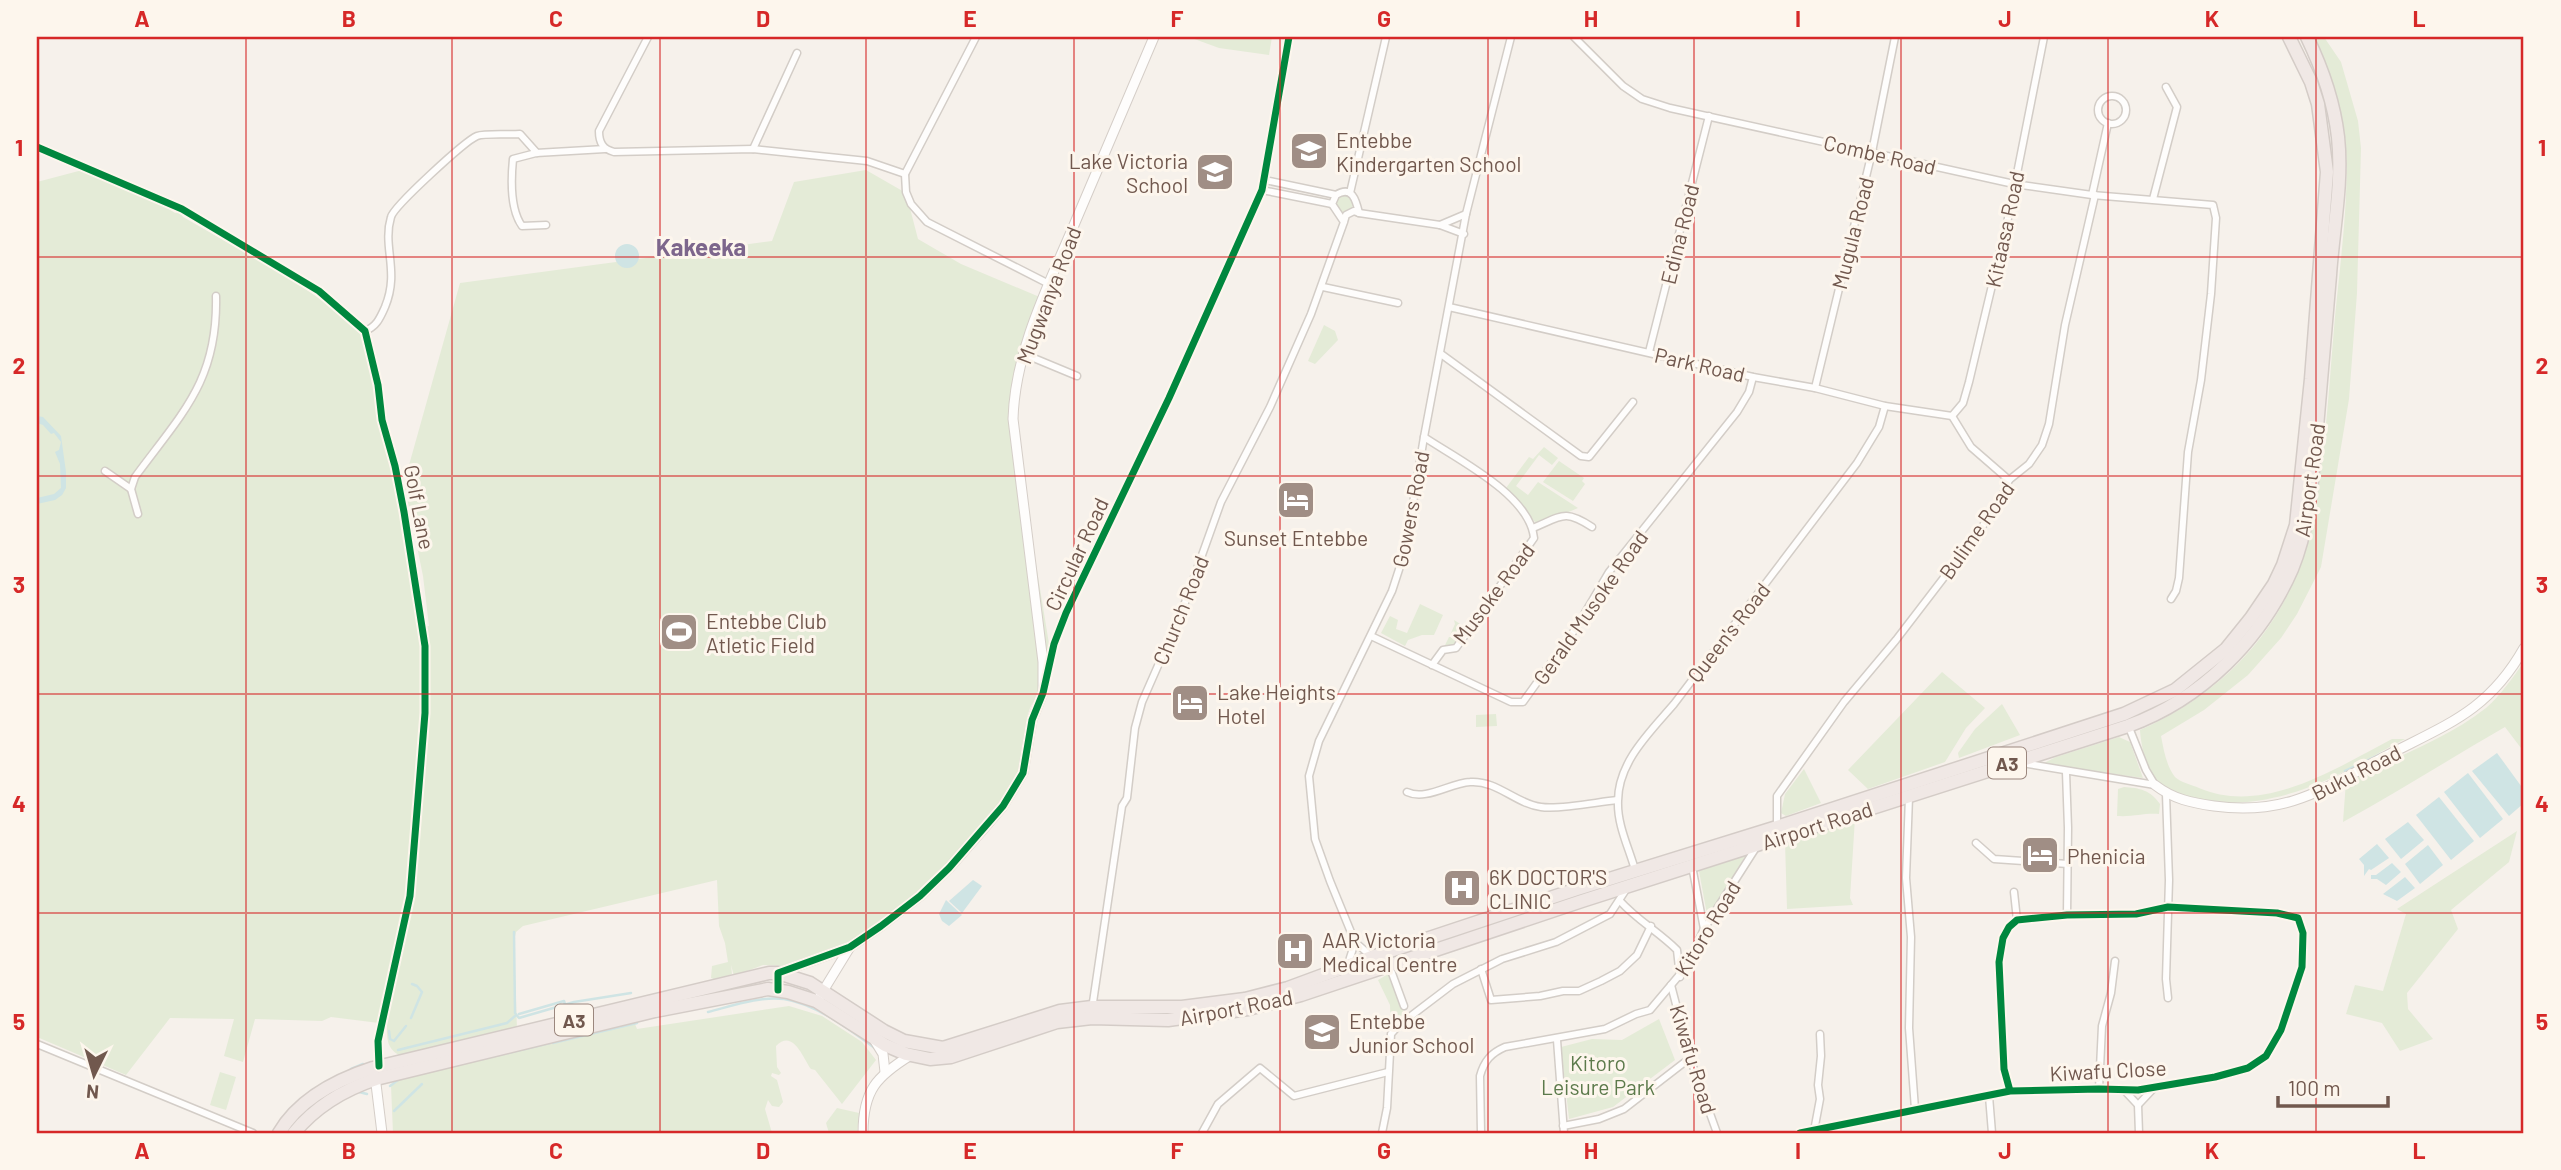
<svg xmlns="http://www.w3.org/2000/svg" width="2561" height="1170" font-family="Barlow,sans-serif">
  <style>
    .green { fill: #e4ebd7 }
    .water { fill: #cfe4e4 }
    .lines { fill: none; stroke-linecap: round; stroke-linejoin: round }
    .stream { stroke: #cfe4e4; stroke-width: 2.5 }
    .street-casing { stroke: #d3cdc7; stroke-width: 9 }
    .secondary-casing { stroke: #d5cec8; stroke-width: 11 }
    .highway-casing { stroke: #d4ccc7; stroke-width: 15 }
    .street { stroke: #fefdfc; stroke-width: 6 }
    .secondary { stroke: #fefdfc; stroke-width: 9 }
    .highway { stroke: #f0e8e5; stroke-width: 12 }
    .cycleway-casing { stroke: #fdf6ed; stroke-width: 11 }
    .cycleway { stroke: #00873e; stroke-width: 7 }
    .grid { fill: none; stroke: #d62828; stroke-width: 2; stroke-opacity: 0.55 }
    .labels { text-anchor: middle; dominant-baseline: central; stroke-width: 6; stroke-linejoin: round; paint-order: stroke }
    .shield { fill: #fdf6ed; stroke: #9b877e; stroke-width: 2 }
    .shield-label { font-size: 19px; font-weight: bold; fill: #71584e }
    .poi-label { font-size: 21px; fill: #71584e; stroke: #fdf6ed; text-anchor: start }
    .street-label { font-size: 21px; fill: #71584e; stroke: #fdf6ed }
    .park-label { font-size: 21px; fill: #5c7a4b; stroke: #fdf6ed }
    .quarter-label { font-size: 24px; font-weight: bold; fill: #7d668c; stroke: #fdf6ed }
    .neatline { fill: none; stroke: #d62828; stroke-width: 2.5 }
    .grid-label { font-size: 23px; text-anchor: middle; font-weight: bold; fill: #d62828 }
  </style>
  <rect width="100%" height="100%" fill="#f6f1eb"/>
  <g class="green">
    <polygon points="1189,37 1272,37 1269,55 1219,48"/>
    <path d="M2314,37H2324L2341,62L2358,121L2361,148L2357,293L2349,399L2321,567L2297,614L2281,638L2248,675L2204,710L2161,736C2164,751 2166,765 2175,777C2180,782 2192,785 2199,788C2264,816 2336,768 2392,739H2405C2372,756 2339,777 2304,789C2266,803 2206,811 2168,791C2149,781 2141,749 2140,730C2199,704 2249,663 2281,607C2324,531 2327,404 2335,317C2340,265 2349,200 2346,148C2344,109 2328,73 2314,37Z"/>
    <path d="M90,168L150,197L175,213L180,212L183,217L293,280L338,312L365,337L396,477L421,627L429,626L423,576L404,483L460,283L772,241L794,182L866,170L906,193L918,239L961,264L1042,298L1011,411L1051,656C1051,663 1052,675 1049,682C1045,692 1034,699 1030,708C1022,728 1026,756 1017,777C1002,814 935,880 904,905L898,906L894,912L890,913L866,931V937L786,966L763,965L734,976L731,965L732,974L717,980L711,978L712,966L728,962L725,943L719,926L717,880L523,926L516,932L514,941L517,1029L401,1056C386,1049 387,1038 387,1024L331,1017L322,1021L255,1019L243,1062L224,1056L234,1019L170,1018L126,1075L37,1037V182Z"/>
    <circle cx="1344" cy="204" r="9"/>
    <polygon points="1324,325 1335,331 1338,340 1315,364 1308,361"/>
    <polygon points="1544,447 1558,458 1552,465 1539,455 1516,486 1528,495 1538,482 1578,508 1536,526 1535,522 1506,488 1529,457 1533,459"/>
    <polygon points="1559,461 1584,478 1582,481 1585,484 1573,501 1543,482"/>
    <polygon points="1420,604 1443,615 1434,635 1422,635 1408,640 1405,646 1381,633 1390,616 1398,620 1396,629 1407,633"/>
    <polygon points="1454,620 1468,629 1452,648 1443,649 1449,637 1452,637 1450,635 1455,624"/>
    <path d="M2524,662V752L2505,727C2451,758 2398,792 2343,822L2346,781C2391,759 2447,739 2486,708C2501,695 2513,677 2524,662Z"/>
    <polygon points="1942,672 1985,708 1966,728 1945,762 1868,789 1848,770"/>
    <polygon points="2002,704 2020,735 1959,758 1958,753 1975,729"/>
    <polygon points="1496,714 1497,726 1476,727 1476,715"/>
    <polygon points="2119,737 2130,742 2143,778 2042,764 2056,757"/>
    <polygon points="1804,769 1821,803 1786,816 1781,813 1785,794"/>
    <path d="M2124,787C2140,788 2150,790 2160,804L2159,814C2143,813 2134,817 2117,816L2118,789Z"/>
    <polygon points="1855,818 1850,898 1853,905 1787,909 1785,842"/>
    <polygon points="2517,831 2509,862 2451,910 2458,929 2407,993 2408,1009 2433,1039 2400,1051 2382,1023 2346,1014 2355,985 2383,991 2406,914 2397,909"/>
    <polygon points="1757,839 1351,973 1350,972 1552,902"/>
    <polygon points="1748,851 1708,920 1699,871"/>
    <path d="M1390,973C1403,1000 1414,1005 1391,1029L1390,1005L1378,980Z"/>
    <path d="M789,1006L822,1016L862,1042L876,1060L842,1104L815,1070L811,1069C803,1058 793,1028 776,1046L777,1067L781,1073L779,1075L772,1073L771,1076L777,1080L783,1102L779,1107L772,1106L768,1100L765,1109L772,1133H393L391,1086L401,1079L635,1024L637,1029Z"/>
    <polygon points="1659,1019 1675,1060 1613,1107 1569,1119 1561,1047 1592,1039 1622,1040"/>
    <polygon points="220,1072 236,1077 226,1110 210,1105"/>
    <polygon points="837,1108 859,1113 857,1133 829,1133 826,1123"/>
  </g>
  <g class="water">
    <circle cx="627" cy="256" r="12"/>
    <polygon points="37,416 43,417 61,436 66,472 66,488 62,495 55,500 37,504 37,498 54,494 61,488 60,464 55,452 59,450 61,442 54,433 51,434 43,425 37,423"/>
    <polygon points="2497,753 2524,790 2524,803 2509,816 2472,771"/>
    <polygon points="2468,773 2503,819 2480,838 2444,792"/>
    <polygon points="2439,797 2474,841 2451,860 2416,815"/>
    <polygon points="2408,822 2424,840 2401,859 2385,839"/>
    <polygon points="2377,844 2389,858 2371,870 2369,869 2364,876 2364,865 2359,859"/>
    <polygon points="2428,845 2443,865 2420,884 2405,864"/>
    <polygon points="2392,863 2401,872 2386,885 2377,879 2371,879 2371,875 2376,875"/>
    <polygon points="2405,877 2415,888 2397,901 2383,894"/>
    <polygon points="973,880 982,886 962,913 949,901"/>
    <polygon points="946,900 962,915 949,926 942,921 939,914"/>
  </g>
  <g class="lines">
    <g class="stream">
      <polyline points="2345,771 2383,753"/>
      <polyline points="514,932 515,1013 519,1018 574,1002 631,993"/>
      <path d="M708,1012C732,1006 760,996 784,999C817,1004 850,1030 876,1049"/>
      <polyline points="519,1014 564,1001 565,1004"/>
      <polyline points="411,1018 422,992 417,986 412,984"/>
      <polyline points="389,1031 390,1039 394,1041 406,1026"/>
      <polyline points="553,1043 637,1023"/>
      <polyline points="398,1050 507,1023 515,1016"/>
      <polyline points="482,1059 550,1043"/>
      <polyline points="351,1069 363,1064"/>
      <polyline points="390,1086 398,1080"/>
      <polyline points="359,1092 367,1094"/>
      <polyline points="394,1111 422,1084"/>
    </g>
    <defs>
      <g id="street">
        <path d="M648,37L599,131C599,143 603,149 614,152L753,149L867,161L905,174"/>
        <polyline points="976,37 905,174 906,192 911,204 927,222 1049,284"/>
        <polyline points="1574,37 1623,86 1642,99 1670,108 2014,184 2092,195 2213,205 2216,218 2211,294 2201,380 2188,452 2179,578 2176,591 2171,599"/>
        <circle cx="2112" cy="110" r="14"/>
        <polyline points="37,147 182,209 319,291 365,331 378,385 382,420 395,466 404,512 425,646 425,713 410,896 378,1041 379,1066"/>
        <polyline points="753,149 797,53"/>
        <polyline points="1265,180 1336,195"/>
        <polyline points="1262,190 1332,204"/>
        <polyline points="1350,193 1386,37"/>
        <polyline points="2092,195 2108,123"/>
        <polyline points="2153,199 2177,107 2166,87"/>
        <polyline points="1359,213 1440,225 1464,234"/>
        <path d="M546,225L522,226C510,209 511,179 513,159L536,153L605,149"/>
        <polyline points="1440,225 1466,214"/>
        <polyline points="1323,287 1398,303"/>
        <polyline points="1449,307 1753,377 1815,388 1885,406 1952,416"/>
        <path d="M365,331C377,326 380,318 385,307C400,271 382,247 391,217C394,206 465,141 477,136C485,133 509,135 520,134L537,153"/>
        <polyline points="1649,352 1709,116"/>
        <polyline points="1024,354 1077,376"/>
        <polyline points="1441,354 1581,456 1589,457 1633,402"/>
        <polyline points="1815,388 1872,152 1895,37"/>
        <polyline points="1952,416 1963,403 1969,382 2009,214 2044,37"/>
        <polyline points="1952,416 1971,447 2009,480"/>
        <path d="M1424,437C1457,459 1530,495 1534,538L1456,648L1443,650L1432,665"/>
        <polyline points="105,471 131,489"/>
        <path d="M138,514L131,489L135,477C182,413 218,381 216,296"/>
        <path d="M1533,528C1562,516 1564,509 1592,527"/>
        <polyline points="1371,636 1511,702 1523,702 1576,628 1609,572 1737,412 1749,392 1753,377"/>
        <polyline points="1046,678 1054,644 1066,613 1169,398 1262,190 1289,37"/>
        <polyline points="2128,725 2146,770 2155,785"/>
        <polyline points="2022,763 2155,785"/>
        <polyline points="2066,772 2068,828 2067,915"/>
        <path d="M1407,792C1426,801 1450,783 1470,782C1497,780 1516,804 1541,807C1560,810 1597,802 1617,800"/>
        <polyline points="2166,794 2169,880 2166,979 2168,998"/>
        <polyline points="1909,797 1906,878 1911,937 1909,1028 1915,1109"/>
        <polyline points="1777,827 1777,796 1844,702 1896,640 1975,537 2000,501 2009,480 2029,464 2042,445 2049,424 2065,325 2095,195"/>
        <polyline points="1976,843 1994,859 2068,864"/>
        <polyline points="1692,866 1704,929"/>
        <path d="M1635,870C1629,848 1617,825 1618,801C1618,762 1650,732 1674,704L1857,463L1879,427L1885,406"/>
        <polyline points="2014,892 2017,920"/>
        <path d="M1620,901C1637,920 1659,932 1677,950L1680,977"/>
        <polyline points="1372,957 1355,942 1330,881 1315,839 1309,776 1319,741 1392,591 1405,551 1424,437 1466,214 1511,37"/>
        <polyline points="1348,964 1355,942"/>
        <polyline points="1389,965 1404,1006"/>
        <polyline points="1481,969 1491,1000 1540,996 1563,991 1579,991 1601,981 1620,971 1637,955 1651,926"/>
        <polyline points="1671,985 1690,1058 1717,1133"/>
        <path d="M1092,1009L1122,806L1127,798L1135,728L1142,702L1182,611L1221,502L1270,407L1311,314L1344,222L1346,215L1354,211L1359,213C1356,200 1352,185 1336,195L1332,204L1344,222"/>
        <polyline points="1557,1040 1564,1133"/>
        <polyline points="37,1044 253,1133"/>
        <polyline points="2099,1089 2102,1026 2111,993 2115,961"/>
        <polyline points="2123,1089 2138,1105 2139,1133"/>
        <polyline points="1989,1096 1992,1133"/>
        <polyline points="2138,1105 2153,1089"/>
        <polyline points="1563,1126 1599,1119 1624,1109 1690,1058"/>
        <polyline points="1814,1131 1820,1099 1818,1085 1821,1056 1820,1034"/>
        <polyline points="1202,1133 1218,1104 1260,1068 1294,1096 1388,1072"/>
        <polyline points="1382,1133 1387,1108 1391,1034 1399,1025 1453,984 1502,959 1556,942 1610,914 1625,891"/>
        <path d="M1481,1133L1480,1076C1484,1061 1491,1053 1505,1047L1605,1029L1636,1014L1650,1010L1687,966L1704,929L1757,846"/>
        <polyline points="1800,1133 2010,1091 2099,1089 2138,1090 2215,1077 2248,1068 2266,1056 2281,1030 2302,967 2303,933 2298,918 2277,913 2168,907 2136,914 2067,915 2017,920 2009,927 2003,938 1999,962 2004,1069 2010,1091"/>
      </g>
      <g id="secondary">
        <path d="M2155,785C2173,799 2192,803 2214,806C2287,816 2323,789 2384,757C2445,725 2488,712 2524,648"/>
        <path d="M778,990V973L850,947L881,926L920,896L949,868L985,827L1003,806L1023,773L1032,720L1043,693V662L1013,419C1015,351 1048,286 1074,225C1101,162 1128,99 1154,37"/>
        <polyline points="820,996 850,947"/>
        <polyline points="875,1041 883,1054 885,1072"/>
        <polyline points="375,1076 382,1133"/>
        <path d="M863,1133C863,1090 877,1076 911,1055"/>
      </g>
      <g id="highway">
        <path d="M279,1133C299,1099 336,1080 373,1068L769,973H778L810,983L884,1031L904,1041L943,1048L1060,1011L1092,1007H1182L1245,999L1288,988L1372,957L1577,889L1777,827L2124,714L2175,690L2226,649L2251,618L2274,584L2283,565L2296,525L2311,379L2327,172L2318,104L2311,82L2289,37"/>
        <path d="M294,1133C316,1106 343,1090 376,1079L655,1011L768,989L788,992L816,1001L885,1045L906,1054L930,1059L951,1057L1057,1022L1092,1018L1168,1020L1248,1009L1301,995L1582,901L2128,726C2202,699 2261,640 2292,569C2309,528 2312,482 2316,439C2321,384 2325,330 2330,275C2333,230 2343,183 2338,137C2334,102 2322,68 2307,37"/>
      </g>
    </defs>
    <use href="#street" class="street-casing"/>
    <use href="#secondary" class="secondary-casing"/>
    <use href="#highway" class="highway-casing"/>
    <use href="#street" class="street"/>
    <use href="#secondary" class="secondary"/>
    <use href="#highway" class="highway"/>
    <defs>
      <g id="cycleway">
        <polyline points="37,147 182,209 319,291 365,331 378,385 382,420 395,466 404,512 425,646 425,713 410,896 378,1041 379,1066"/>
        <polyline points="778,990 778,973 850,947 881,926 920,896 949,868 1003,806 1023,773 1032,720 1043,693 1054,644 1066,613 1169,398 1262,190 1289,37"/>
        <polyline points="1800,1133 2010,1091 2099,1089 2138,1090 2215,1077 2248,1068 2266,1056 2281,1030 2302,967 2303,933 2298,918 2277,913 2168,907 2136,914 2067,915 2017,920 2009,927 2003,938 1999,962 2004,1069 2010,1091"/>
      </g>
    </defs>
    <use href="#cycleway" class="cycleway-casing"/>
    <use href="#cycleway" class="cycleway"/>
  </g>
  <path class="grid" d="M246,37V1133M452,37V1133M660,37V1133M866,37V1133M1074,37V1133M1280,37V1133M1488,37V1133M1694,37V1133M1901,37V1133M2108,37V1133M2316,37V1133M37,257H2524M37,476H2524M37,694H2524M37,913H2524"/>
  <defs>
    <symbol id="school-square" viewBox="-11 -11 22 22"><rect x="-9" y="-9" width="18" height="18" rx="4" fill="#a08e85" stroke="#fdf6ed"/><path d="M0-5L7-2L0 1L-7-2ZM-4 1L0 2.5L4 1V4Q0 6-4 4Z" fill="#fff"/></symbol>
    <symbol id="hotel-square" viewBox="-11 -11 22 22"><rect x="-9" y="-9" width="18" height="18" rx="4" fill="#a08e85" stroke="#fdf6ed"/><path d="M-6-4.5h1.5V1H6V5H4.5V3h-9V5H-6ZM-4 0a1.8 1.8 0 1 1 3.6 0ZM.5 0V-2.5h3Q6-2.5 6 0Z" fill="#fff"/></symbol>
    <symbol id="stadium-square" viewBox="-11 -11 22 22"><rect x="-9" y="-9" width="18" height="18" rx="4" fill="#a08e85" stroke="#fdf6ed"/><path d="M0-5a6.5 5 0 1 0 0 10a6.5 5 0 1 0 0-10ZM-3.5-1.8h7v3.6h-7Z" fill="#fff"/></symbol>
    <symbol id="hospital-square" viewBox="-11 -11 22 22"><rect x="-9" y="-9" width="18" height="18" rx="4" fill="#a08e85" stroke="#fdf6ed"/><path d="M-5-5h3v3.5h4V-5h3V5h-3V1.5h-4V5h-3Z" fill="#fff"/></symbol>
  </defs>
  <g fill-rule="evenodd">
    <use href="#school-square" x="1287" y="129" width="44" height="44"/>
    <use href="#school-square" x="1193" y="150" width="44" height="44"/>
    <use href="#hotel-square" x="1274" y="478" width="44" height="44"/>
    <use href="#stadium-square" x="657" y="610" width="44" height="44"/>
    <use href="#hotel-square" x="1168" y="681" width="44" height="44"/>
    <use href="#hotel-square" x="2018" y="833" width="44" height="44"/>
    <use href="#hospital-square" x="1440" y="866" width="44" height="44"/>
    <use href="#hospital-square" x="1273" y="929" width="44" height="44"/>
    <use href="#school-square" x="1300" y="1010" width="44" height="44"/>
  </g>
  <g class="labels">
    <g class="shield">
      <rect x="1988" y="747.5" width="38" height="31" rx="5"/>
      <rect x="555" y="1004.5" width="38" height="31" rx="5"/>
    </g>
    <g class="shield-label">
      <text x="2007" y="763">A3</text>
      <text x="574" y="1020">A3</text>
    </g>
    <g class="poi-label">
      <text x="1336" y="139">Entebbe<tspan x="1336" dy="24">Kindergarten School</tspan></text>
      <text x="1188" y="160" text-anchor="end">Lake Victoria<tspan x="1188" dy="24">School</tspan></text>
      <text x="1296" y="537" text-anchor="middle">Sunset Entebbe</text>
      <text x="706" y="620">Entebbe Club<tspan x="706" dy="24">Atletic Field</tspan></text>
      <text x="1217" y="691">Lake Heights<tspan x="1217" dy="24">Hotel</tspan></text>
      <text x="2067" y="855">Phenicia</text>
      <text x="1489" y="876">6K DOCTOR'S<tspan x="1489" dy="24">CLINIC</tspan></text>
      <text x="1322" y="939">AAR Victoria<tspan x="1322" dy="24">Medical Centre</tspan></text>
      <text x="1349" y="1020">Entebbe<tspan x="1349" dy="24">Junior School</tspan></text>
    </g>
    <g class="street-label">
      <text transform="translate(1880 154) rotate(13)">Combe Road</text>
      <text transform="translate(2004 229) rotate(-78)">Kitaasa Road</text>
      <text transform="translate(1852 233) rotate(-76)">Mugula Road</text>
      <text transform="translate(1679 234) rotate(-76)">Edina Road</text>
      <text transform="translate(1048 295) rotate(-69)">Mugwanya Road</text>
      <text transform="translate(1700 364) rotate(13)">Park Road</text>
      <text transform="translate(2309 480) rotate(-82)">Airport Road</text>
      <text transform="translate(420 507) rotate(79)">Golf Lane</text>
      <text transform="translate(1410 509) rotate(-79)">Gowers Road</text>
      <text transform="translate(1976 530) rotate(-55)">Bulime Road</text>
      <text transform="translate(1076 554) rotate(-65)">Circular Road</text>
      <text transform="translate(1493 593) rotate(-53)">Musoke Road</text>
      <text transform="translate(1590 607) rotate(-55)">Gerald Musoke Road</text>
      <text transform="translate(1180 610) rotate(-68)">Church Road</text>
      <text transform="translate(1728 632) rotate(-52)">Queen's Road</text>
      <text transform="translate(2356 772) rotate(-27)">Buku Road</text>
      <text transform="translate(1817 825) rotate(-18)">Airport Road</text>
      <text transform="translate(1707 928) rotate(-59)">Kitoro Road</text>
      <text transform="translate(1236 1007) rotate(-11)">Airport Road</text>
      <text transform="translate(1694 1059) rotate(73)">Kiwafu Road</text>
      <text transform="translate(2108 1070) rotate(-3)">Kiwafu Close</text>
    </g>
    <g class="park-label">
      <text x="1598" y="1062">Kitoro<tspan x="1598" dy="24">Leisure Park</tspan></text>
    </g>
    <g class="quarter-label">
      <text x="701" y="246">Kakeeka</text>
    </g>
  </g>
  <rect width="2561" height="1170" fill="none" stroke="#fdf6ed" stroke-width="77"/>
  <g transform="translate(94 1075) rotate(185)" stroke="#fdf6ed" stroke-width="5" paint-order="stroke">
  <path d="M0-5L12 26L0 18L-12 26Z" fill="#71584e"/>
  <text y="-10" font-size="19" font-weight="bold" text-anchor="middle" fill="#71584e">N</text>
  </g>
  <path d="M2278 1096v10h110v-10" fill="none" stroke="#71584e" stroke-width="3.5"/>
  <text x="2288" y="1096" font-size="21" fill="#71584e" stroke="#fdf6ed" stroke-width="5" paint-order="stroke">100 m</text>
  <rect x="38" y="38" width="2484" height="1094" class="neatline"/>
  <g class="grid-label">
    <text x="142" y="27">A</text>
    <text x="349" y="27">B</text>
    <text x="556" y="27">C</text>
    <text x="763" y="27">D</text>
    <text x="970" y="27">E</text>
    <text x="1177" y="27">F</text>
    <text x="1384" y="27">G</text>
    <text x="1591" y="27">H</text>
    <text x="1798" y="27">I</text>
    <text x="2005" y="27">J</text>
    <text x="2212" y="27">K</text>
    <text x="2419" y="27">L</text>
    <text x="19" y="156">1</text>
    <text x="2542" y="156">1</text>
    <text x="19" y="374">2</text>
    <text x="2542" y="374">2</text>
    <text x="19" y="593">3</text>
    <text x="2542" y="593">3</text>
    <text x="19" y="812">4</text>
    <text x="2542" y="812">4</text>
    <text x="19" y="1030">5</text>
    <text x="2542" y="1030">5</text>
    <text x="142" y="1159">A</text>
    <text x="349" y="1159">B</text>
    <text x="556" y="1159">C</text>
    <text x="763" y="1159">D</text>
    <text x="970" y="1159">E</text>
    <text x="1177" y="1159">F</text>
    <text x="1384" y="1159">G</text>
    <text x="1591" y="1159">H</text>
    <text x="1798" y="1159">I</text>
    <text x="2005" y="1159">J</text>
    <text x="2212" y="1159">K</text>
    <text x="2419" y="1159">L</text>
  </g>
</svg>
